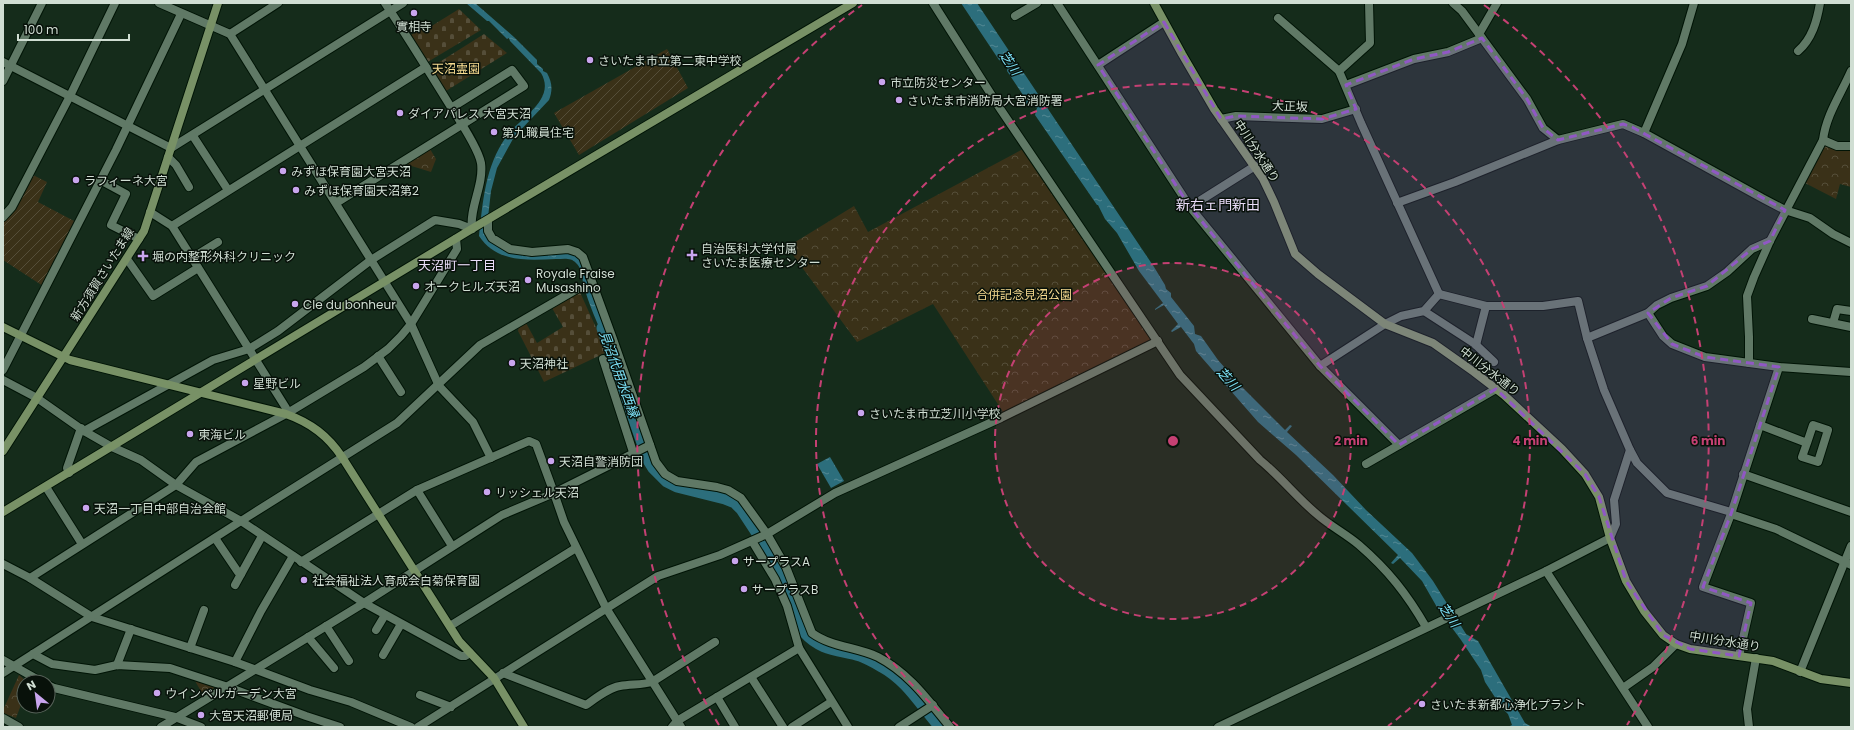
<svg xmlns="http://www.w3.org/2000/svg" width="1854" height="730" font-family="Poppins,'Noto Sans JP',sans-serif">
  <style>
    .cemetery { fill: url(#cemetery-stones) }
    .park { fill: url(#park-crowns) }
    .garden { fill: url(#garden-furrows) }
    .water { fill: url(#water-ripples) }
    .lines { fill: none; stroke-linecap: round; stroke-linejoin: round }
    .river { stroke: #2c6e7c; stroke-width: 13 }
    .street-casing { stroke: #011406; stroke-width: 10 }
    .secondary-casing { stroke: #011406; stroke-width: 10 }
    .street { stroke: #607966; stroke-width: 8 }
    .secondary { stroke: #789166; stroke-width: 8 }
    .marked { fill: #9058c4; fill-opacity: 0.2; stroke: #9058c4; stroke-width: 3; stroke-dasharray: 8 5; stroke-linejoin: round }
    .ring { fill: none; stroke: #c54073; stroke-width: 2; stroke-dasharray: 7 5 }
    .poi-dot { fill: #c9a5ee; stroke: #08110a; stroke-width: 1.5 }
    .labels { text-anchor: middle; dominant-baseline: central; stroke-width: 3; stroke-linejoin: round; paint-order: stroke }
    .poi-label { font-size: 12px; fill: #d0ded3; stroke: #08110a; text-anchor: start }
    .park-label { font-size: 12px; fill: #f7db90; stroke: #08110a }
    .street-label { font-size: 12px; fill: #d0ded3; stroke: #08110a }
    .water-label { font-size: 13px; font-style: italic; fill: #7de2f8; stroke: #08110a }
    .neighbourhood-label { font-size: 13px; fill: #eaddf9; stroke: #08110a }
    .quarter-label { font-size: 14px; fill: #eaddf9; stroke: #08110a }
    .centre { fill: #c54073; stroke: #08110a; stroke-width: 2 }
    .ring-label { font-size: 12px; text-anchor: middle; font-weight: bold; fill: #c54073; stroke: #08110a; stroke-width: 3; stroke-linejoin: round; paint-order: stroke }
  </style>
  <defs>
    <pattern id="cemetery-stones" width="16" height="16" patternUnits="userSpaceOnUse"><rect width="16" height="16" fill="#3a3118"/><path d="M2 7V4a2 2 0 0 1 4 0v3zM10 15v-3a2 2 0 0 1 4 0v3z" fill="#554e39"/></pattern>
    <pattern id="park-crowns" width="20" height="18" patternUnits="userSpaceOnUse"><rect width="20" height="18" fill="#3a3118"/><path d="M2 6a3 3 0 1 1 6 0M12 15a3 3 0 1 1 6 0" fill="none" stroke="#554e39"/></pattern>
    <pattern id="garden-furrows" width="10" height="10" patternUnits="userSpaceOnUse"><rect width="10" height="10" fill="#3a3118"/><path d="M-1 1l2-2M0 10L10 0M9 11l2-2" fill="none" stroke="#554e39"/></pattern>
    <pattern id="water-ripples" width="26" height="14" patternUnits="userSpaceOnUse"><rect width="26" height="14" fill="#2c6e7c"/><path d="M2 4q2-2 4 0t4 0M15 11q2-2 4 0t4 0" fill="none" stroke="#538994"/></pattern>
  </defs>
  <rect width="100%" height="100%" fill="#152c1b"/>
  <g class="cemetery">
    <polygon points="459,9 481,30 426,63 409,36 428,24 430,27"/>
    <polygon points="484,34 507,53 446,91 430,68"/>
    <polygon points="579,290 607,352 544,382 518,331 519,326 526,323 537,343 563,327 552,308"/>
  </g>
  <g class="park">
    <polygon points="1824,143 1851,147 1851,187 1840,184 1836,199 1803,182"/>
    <polygon points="1025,148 1152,339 1003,412 933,304 857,342 787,247 854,206 868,232"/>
    <polygon points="430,149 436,159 431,172 405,164"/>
    <polygon points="19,675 27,682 24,682 24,697 16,718 3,713 3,710"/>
    <polygon points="194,679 219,685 203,695"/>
  </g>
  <g class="garden">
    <polygon points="667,49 688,88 579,155 554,113"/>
    <polygon points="33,175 47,182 38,202 76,222 43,286 3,260 3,223 15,210"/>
  </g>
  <g class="water">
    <path d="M466,3H475L514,37L537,60V64L543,69V71L547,73C552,82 553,90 549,100L514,137L497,168L491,191L486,235C506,266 551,241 580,258L595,302L613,343L607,345C598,324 588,304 583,282C582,276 581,267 576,263C571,257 563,259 556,259C527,260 497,263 479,236C483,201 485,167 506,137C519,118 557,100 541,73L510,41L509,38L507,39L489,21H487Z"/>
    <polygon points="961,3 977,3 1154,267 1165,285 1166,289 1171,293 1171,297 1194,326 1195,334 1201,336 1218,360 1240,385 1285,430 1290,425 1292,426 1287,432 1333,475 1366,510 1412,553 1433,581 1466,634 1478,641 1525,723 1532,727 1508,727 1512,725 1508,714 1502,708 1485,682 1481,670 1461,640 1438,609 1422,581 1400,558 1393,564 1391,563 1398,555 1296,455 1258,422 1196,351 1194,344 1181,327 1172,332 1171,331 1178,324 1164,305 1155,310 1155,309 1163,303 1139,271 1117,233 1105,219 1098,205 1097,205 1035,115 1037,108 1030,105 1028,103 1021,107 1020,106 1027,101 1007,71 1008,64 999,60"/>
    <polygon points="830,457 844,481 831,488 817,464"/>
  </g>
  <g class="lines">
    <path class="river" d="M603,328L649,460L654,468L667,481L677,486L725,498L735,502L742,509L775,559L785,577L805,632C821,650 839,649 860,655C868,658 875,662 882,666C908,680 922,706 941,727"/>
    <defs>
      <g id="street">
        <polyline points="159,3 230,34 411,324 439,386 473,422 491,458"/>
        <path d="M385,3C407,36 428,70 449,104C458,118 478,147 481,163C484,185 469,208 472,229"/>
        <path d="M933,3L1001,110L1180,375L1260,460C1281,477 1298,499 1319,516C1332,527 1346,534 1359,545C1388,570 1407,594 1426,627"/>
        <polyline points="1057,3 1190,207 1320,366 1399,445 1496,389"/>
        <polyline points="1369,3 1370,43 1339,71 1361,123 1439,294"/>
        <polyline points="1453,3 1462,11 1527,99 1543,128 1558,140"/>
        <polyline points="1694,3 1682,44 1644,133 1762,198 1785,210 1810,218 1833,234 1851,243"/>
        <polyline points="1015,16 1037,3"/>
        <polyline points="1278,18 1339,71"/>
        <polyline points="230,34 278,3"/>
        <polyline points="1479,34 1497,3"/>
        <path d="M1798,51C1812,39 1817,21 1820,3"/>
        <polyline points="3,62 171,148 403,3"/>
        <polyline points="1098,65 1164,22"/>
        <polyline points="3,81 42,3"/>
        <polyline points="1346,85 1414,59 1448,52 1482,38"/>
        <polyline points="1221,119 1236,116 1322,119 1356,109"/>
        <polyline points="193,136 228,190"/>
        <polyline points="1823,140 1837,146 1851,146"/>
        <polyline points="168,157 176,165 189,187"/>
        <polyline points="100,180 126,194 111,225 139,239"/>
        <polyline points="336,203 524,86 512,70 451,108"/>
        <polyline points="1397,203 1455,182 1558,140 1623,124 1644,133"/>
        <polyline points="1190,207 1255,166"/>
        <polyline points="150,212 172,226 286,408 286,414"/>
        <polyline points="3,217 12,207 70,96 115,3"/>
        <path d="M488,220V231L492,238L510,249L532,252L568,249L577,252L583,257L613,339L656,462L665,474L677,481L717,487L728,490L741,498L767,534L786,567L812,633C831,647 857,647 878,657C909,673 928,700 950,727"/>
        <polyline points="172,226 426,67"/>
        <polyline points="192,258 218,242"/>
        <polyline points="127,259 153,296 198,268"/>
        <polyline points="1424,311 1475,344 1494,362"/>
        <polyline points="1648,313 1663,336 1672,344 1705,357 1779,367 1851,372"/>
        <polyline points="1812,319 1851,327"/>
        <polyline points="1833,323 1837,309 1851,311"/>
        <polyline points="1476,345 1486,306"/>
        <polyline points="378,356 401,392"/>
        <polyline points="603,359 633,452"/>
        <path d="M1749,363V337L1747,296L1754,277L1770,241L1823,140C1826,115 1841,94 1851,71"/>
        <polyline points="1320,366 1385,324 1401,316 1424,311 1439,294 1486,306 1543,306 1578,301 1587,338"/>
        <polyline points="3,370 116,150 181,14"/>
        <polyline points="3,380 37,398 84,431 112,447 141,460 176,485 241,521 364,603 461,656 465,656 470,653"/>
        <polyline points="1760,425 1807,443 1802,457 1818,462 1828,430 1813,425 1807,443"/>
        <polyline points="84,431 213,360 249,349 278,331 371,260 435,220 459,224 472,229"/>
        <polyline points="1630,450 1637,463 1667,493 1731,512"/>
        <polyline points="1366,464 1399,445"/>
        <polyline points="69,473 67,468 81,428"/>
        <polyline points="1743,474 1851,512"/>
        <polyline points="46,487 82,544"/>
        <polyline points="417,490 452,546"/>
        <polyline points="1731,514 1776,529 1851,565"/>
        <polyline points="215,538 238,572 241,574"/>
        <polyline points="752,541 775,579 787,606 799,648 848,727"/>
        <polyline points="301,562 417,490 529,441 536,444 554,493 564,522 606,608 681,727"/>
        <polyline points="3,564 30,578 92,617 235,662 310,690 351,702 411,727"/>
        <polyline points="1546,571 1648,727"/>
        <polyline points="30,578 176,485 196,462 286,414 364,367 388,349 401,336 411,324 457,249 456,239"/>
        <polyline points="235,585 262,536"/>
        <polyline points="326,626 349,661"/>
        <polyline points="450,626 576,548"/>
        <polyline points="376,630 385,615"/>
        <polyline points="308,637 334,668"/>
        <polyline points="190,648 204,610"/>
        <polyline points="33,654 52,664 95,670 117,665 170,668 228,687 306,716 340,727"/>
        <polyline points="383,655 401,624"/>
        <polyline points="1739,656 1751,603 1703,587 1731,514 1779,367"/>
        <polyline points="3,660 42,682"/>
        <polyline points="235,662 261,611 293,556"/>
        <polyline points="117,665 131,629"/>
        <polyline points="1800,672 1851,546"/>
        <polyline points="3,673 241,521 397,423 480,345 577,289"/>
        <path d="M503,673L586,705C596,698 608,688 620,686C631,684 642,685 652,682L715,642"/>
        <polyline points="751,677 783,727"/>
        <polyline points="48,685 54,688 175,717 201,727"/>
        <polyline points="1623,688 1653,667 1676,644"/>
        <polyline points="420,695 451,707"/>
        <polyline points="717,697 735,727"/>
        <polyline points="3,718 19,727"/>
        <polyline points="161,727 364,603 502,515 554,493 650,445"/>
        <polyline points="418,727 658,576 720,555 767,534 835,493 1001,418 1158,341"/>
        <polyline points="672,727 677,721 799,648"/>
        <polyline points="792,727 831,702"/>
        <polyline points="899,727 933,705"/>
        <polyline points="1218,727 1546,571 1610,538 1616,524 1614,500 1630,450 1604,390 1587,338 1648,313 1657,305 1671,298 1707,286 1727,272 1752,249 1770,241"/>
        <polyline points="1749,727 1747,709 1756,658"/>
      </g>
      <g id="secondary">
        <polyline points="1154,3 1182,54 1214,109 1263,179 1274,202 1295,254 1318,274 1385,324 1433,343 1474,372 1504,395 1562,449 1585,474 1599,497 1610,538 1626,581 1644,611 1663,635 1676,644 1690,649 1773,661 1821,679 1851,683"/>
        <path d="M3,327L70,360L286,414C311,423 328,436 342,457L459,641L494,678L524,727"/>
        <polyline points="3,451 144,231 218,3"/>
        <polyline points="3,512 475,227 853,3"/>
      </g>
    </defs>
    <use href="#street" class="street-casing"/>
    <use href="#secondary" class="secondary-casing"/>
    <use href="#street" class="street"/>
    <use href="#secondary" class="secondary"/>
  </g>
  <path class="marked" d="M1164,22L1221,119L1236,116L1322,119L1356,109L1346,85L1414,59L1448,52L1482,38L1527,99L1543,128L1558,140L1623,124L1632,127L1785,210L1770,241L1752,249L1707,286L1671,298L1648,313L1672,344L1705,357L1779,367L1731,514L1703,587L1751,603L1739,656L1690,649L1663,635L1626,581L1599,497L1585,474L1496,389L1399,445L1320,366L1190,207L1098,65Z"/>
  <circle cx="1173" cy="441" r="178" fill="#c54073" fill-opacity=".12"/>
  <g class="ring">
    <circle cx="1173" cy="441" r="178"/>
    <path d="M958 726A357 357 0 1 1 1388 726"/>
    <path d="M719 725A535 535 0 0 1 862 5M1484 5A535 535 0 0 1 1627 725"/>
  </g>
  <g class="poi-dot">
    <circle cx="414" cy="13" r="4"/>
    <circle cx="590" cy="60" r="4"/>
    <circle cx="882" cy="82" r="4"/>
    <circle cx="899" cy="100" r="4"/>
    <circle cx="400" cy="113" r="4"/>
    <circle cx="494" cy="132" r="4"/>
    <circle cx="283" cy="171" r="4"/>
    <circle cx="76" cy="180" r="4"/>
    <circle cx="296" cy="190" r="4"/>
    <path d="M690 249h4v4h4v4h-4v4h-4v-4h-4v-4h4z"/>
    <path d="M141 250h4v4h4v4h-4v4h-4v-4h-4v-4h4z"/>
    <circle cx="528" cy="280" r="4"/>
    <circle cx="416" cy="286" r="4"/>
    <circle cx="295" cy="304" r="4"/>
    <circle cx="512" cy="363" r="4"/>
    <circle cx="245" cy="383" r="4"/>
    <circle cx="861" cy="413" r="4"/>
    <circle cx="190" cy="434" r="4"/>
    <circle cx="551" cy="461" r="4"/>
    <circle cx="487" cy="492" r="4"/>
    <circle cx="86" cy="508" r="4"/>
    <circle cx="735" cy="561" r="4"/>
    <circle cx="304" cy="580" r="4"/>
    <circle cx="744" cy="589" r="4"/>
    <circle cx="157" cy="693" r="4"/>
    <circle cx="1422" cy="704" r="4"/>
    <circle cx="201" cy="715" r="4"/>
  </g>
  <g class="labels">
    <g class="poi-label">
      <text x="414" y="26" text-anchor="middle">實相寺</text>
      <text x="598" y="60">さいたま市立第二東中学校</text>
      <text x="890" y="82">市立防災センター</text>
      <text x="907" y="100">さいたま市消防局大宮消防署</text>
      <text x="408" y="113">ダイアパレス 大宮天沼</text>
      <text x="502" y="132">第九職員住宅</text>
      <text x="291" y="171">みずほ保育園大宮天沼</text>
      <text x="84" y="180">ラフィーネ大宮</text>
      <text x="304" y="190">みずほ保育園天沼第2</text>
      <text x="701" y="248">自治医科大学付属<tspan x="701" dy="14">さいたま医療センター</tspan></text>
      <text x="152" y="256">堀の内整形外科クリニック</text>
      <text x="536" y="273">Royale Fraise<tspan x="536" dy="14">Musashino</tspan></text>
      <text x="424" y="286">オークヒルズ天沼</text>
      <text x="303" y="304">Cle du bonheur</text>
      <text x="520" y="363">天沼神社</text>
      <text x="253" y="383">星野ビル</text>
      <text x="869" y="413">さいたま市立芝川小学校</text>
      <text x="198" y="434">東海ビル</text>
      <text x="559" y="461">天沼自警消防団</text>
      <text x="495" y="492">リッシェル天沼</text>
      <text x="94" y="508">天沼一丁目中部自治会館</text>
      <text x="743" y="561">サープラスA</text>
      <text x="312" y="580">社会福祉法人育成会白菊保育園</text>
      <text x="752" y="589">サープラスB</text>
      <text x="165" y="693">ウインベルガーデン大宮</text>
      <text x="1430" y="704">さいたま新都心浄化プラント</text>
      <text x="209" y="715">大宮天沼郵便局</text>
    </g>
    <g class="park-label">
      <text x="456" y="68">天沼霊園</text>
      <text x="1024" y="294">合併記念見沼公園</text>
    </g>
    <g class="street-label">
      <text transform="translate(1290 106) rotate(2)">大正坂</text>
      <text transform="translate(1257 151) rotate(57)">中川分水通り</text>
      <text transform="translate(102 274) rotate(-58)">新方須賀さいたま線</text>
      <text transform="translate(1490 371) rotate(38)">中川分水通り</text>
      <text transform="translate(1725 641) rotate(9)">中川分水通り</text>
    </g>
    <g class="water-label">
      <text transform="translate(1010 63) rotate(56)">芝川</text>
      <text transform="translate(619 374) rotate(70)">見沼代用水西縁</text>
      <text transform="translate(1228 379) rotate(48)">芝川</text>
      <text transform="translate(1449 615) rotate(56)">芝川</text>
    </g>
    <g class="neighbourhood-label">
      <text x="457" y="265">天沼町一丁目</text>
    </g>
    <g class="quarter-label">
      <text x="1218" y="205">新右ェ門新田</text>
    </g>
  </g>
  <circle cx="1173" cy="441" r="6" class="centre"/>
  <g class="ring-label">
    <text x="1351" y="445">2 min</text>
    <text x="1530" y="445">4 min</text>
    <text x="1708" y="445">6 min</text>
  </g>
  <rect width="1854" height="730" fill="none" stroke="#d0ded3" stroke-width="8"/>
  <g transform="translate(36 694) rotate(331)"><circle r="19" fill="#08110a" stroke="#58635a"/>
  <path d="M0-3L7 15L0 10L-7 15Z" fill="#c9a5ee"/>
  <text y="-6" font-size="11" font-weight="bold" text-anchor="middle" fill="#d0ded3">N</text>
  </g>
  <path d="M18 34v6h111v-6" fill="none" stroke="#d0ded3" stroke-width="2"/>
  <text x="24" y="34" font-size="12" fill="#d0ded3" stroke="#08110a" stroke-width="3" paint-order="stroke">100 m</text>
</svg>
